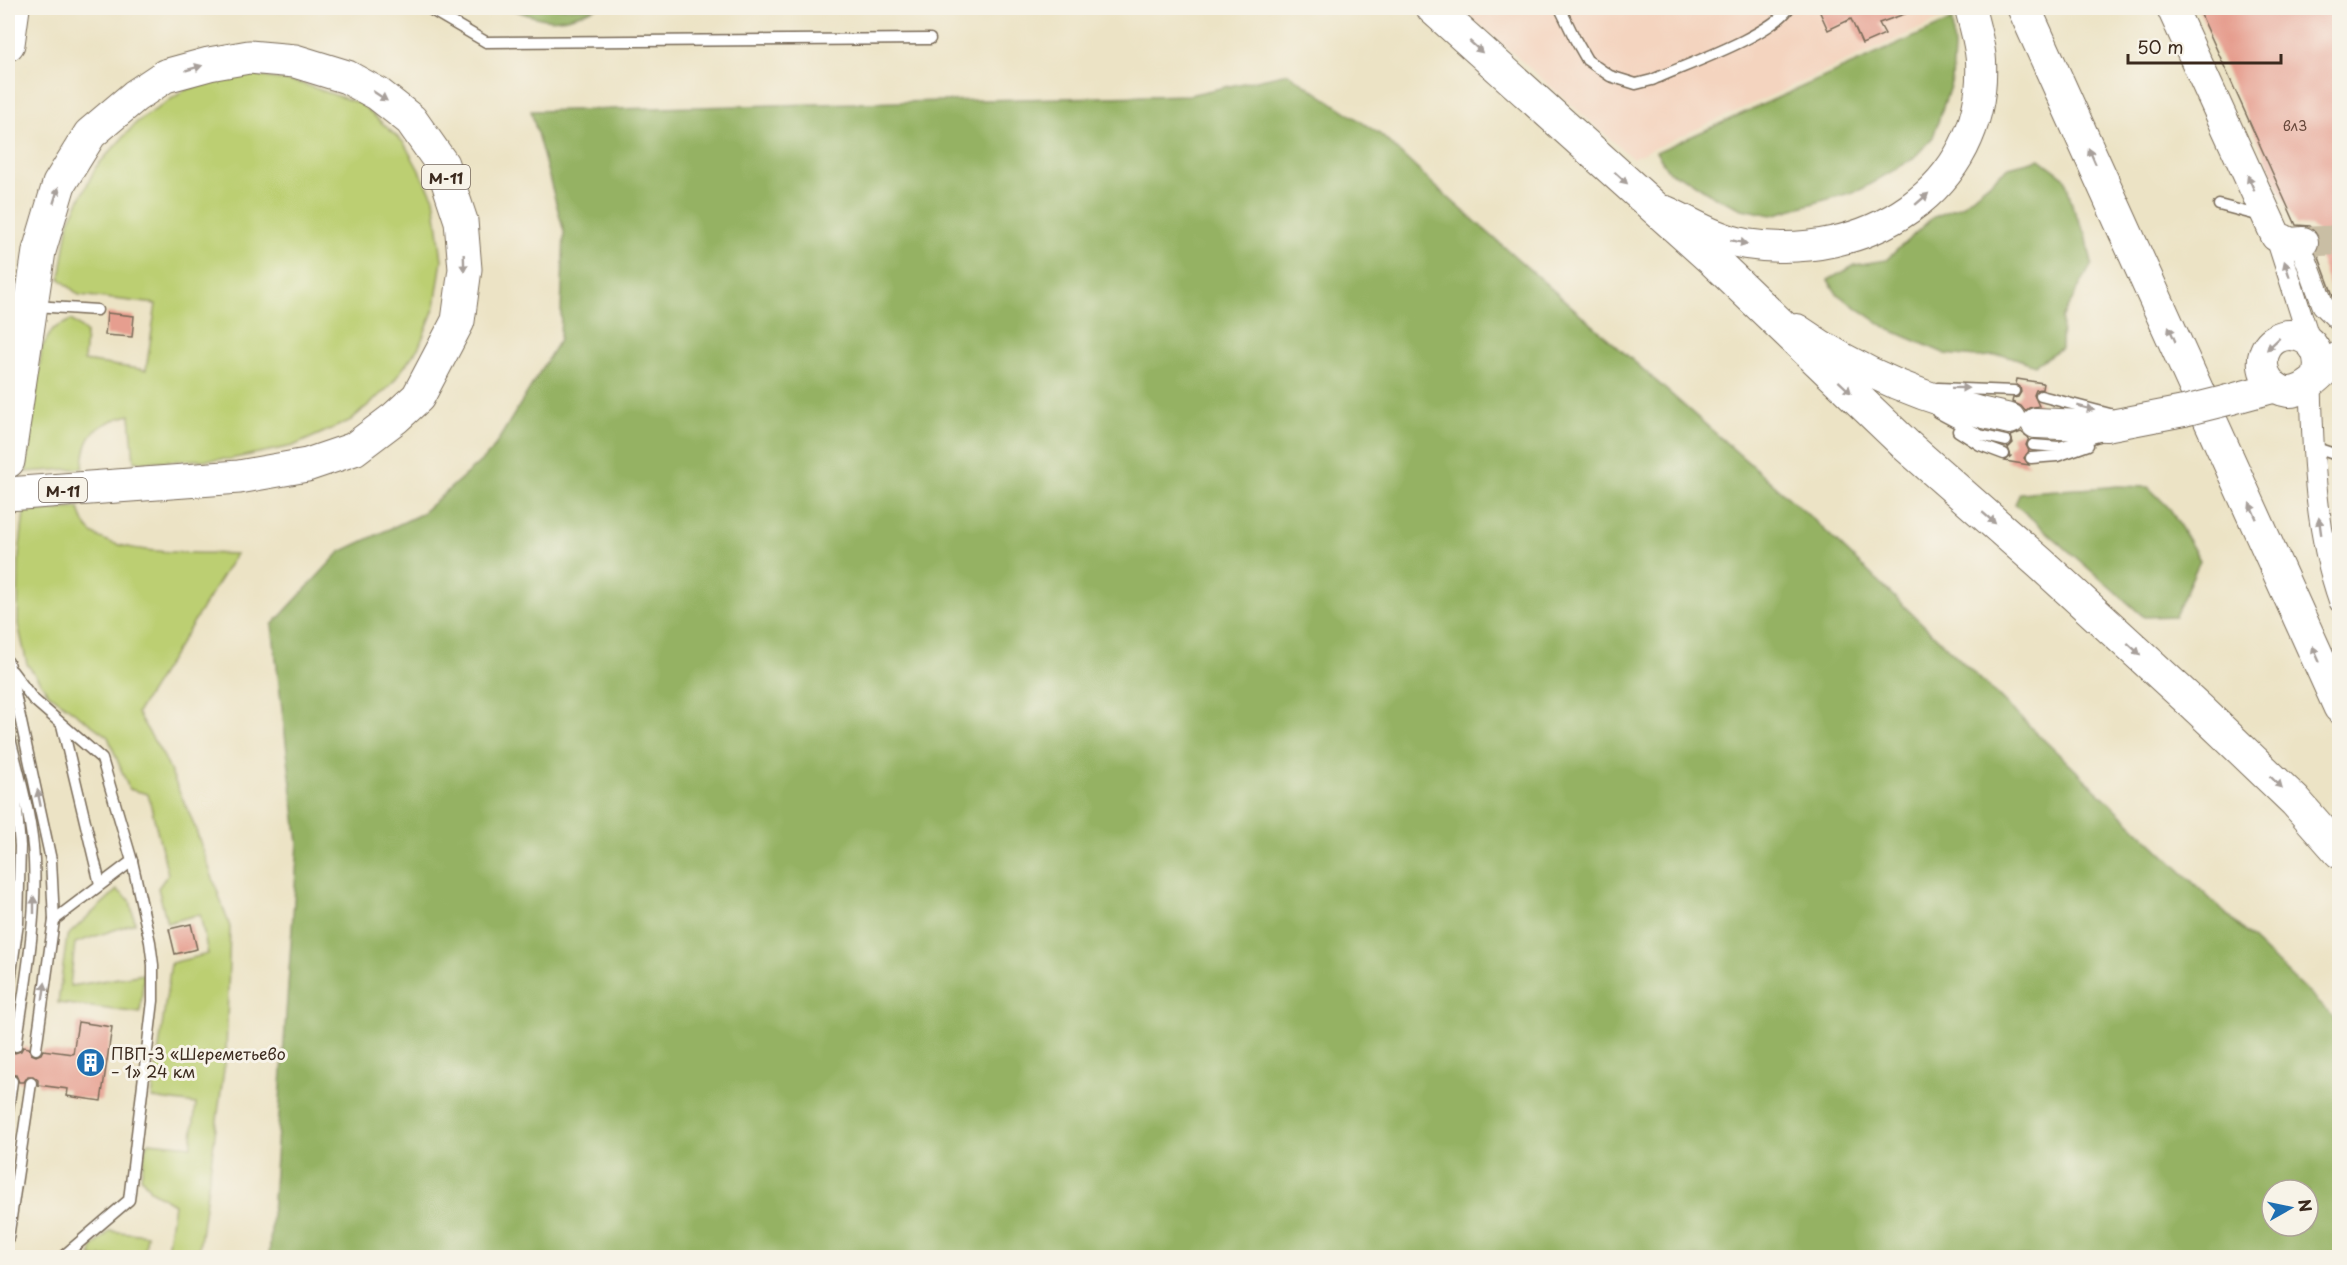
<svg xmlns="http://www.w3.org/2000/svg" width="2347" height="1265" font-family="'Playpen Sans',sans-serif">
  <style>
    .built { fill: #f4d4bf }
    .green { fill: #bccf72; stroke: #7c7c48; stroke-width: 1.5 }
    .forest { fill: #95b264; stroke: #686e41; stroke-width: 1.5; fill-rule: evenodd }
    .building { fill: #e69e8f }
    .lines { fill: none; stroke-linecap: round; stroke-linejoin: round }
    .secondary-tunnel { stroke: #c9bea4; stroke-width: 30; stroke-dasharray: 30 15; stroke-linecap: butt }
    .lane-casing { stroke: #796b58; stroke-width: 13 }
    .street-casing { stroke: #796b58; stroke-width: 23 }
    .secondary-casing { stroke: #796b58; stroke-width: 32 }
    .primary-casing { stroke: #796b58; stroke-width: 35 }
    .highway-casing { stroke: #796b58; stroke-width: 35 }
    .lane { stroke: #fff; stroke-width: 10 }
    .street { stroke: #fff; stroke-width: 21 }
    .secondary { stroke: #fff; stroke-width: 30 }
    .primary { stroke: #fff; stroke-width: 33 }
    .highway { stroke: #fff; stroke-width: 33 }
    .secondary-bridge-casing { stroke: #796b58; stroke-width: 32; stroke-linecap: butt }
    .secondary-bridge { stroke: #fff; stroke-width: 30 }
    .oneway { fill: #a79f9a }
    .labels { text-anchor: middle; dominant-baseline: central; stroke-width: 6; stroke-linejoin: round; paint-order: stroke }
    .number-label { font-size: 14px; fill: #66473a }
    .shield { fill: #f7f3e8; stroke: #73665b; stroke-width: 1.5 }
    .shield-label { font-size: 15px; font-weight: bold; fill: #3b2a1e }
    .poi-label { font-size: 16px; fill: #3b2a1e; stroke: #f7f3e8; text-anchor: start }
  </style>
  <rect width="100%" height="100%" fill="#f7f3e8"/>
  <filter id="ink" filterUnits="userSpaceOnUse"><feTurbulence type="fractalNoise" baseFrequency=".0167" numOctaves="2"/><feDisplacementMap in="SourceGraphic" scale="12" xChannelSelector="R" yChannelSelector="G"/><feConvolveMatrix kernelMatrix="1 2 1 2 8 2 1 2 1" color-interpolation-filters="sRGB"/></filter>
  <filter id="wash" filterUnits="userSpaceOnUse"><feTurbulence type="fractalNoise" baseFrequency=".008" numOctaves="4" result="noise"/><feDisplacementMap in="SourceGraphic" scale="24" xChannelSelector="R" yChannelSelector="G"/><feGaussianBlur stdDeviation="1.35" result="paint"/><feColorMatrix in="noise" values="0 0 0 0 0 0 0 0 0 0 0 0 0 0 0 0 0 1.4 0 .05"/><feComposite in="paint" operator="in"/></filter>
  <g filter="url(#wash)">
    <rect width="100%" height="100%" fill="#ece3c5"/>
    <polygon class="built" points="1461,8 1951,8 1954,13 1632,158"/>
    <g class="green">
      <path d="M240,73L300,83L361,104L404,143L434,198L442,260L435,306L419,347L390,386L351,420L293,446L230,459L134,462L130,415C98,423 84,433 83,468L26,472L42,347L53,329L71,320L86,332L84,361L146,370L156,304L79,295L60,279L69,221L96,167L137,122L185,90Z"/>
      <path d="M79,508C81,516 84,526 91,532C120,556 198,552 236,554L137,713L164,757L193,822L230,927L226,1055L198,1257H166L174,1204L150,1190L141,1177L146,1145L149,1142L191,1146L196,1104L152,1098L171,963L208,954L200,914L167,923L158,888L168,874L148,794L129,789L108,737L48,693L27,664L18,624L19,555L24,512Z"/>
      <polygon points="117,890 130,900 135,923 75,943 70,986 144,974 140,1013 58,1003 67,936"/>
      <polygon points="110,1231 147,1235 144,1257 90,1257 93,1247"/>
    </g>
    <g class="forest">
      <path d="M510,8H597C559,23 548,24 510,8Z"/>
      <polygon points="1952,20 1954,49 1952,80 1933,137 1913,159 1860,190 1772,215 1742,209 1715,197 1689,180 1669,172 1656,152"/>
      <path d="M1288,73L1381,135L1434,185L1815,521L2339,1022V1257H269L298,843L272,625L340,552L421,514L491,452L560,339L564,232L531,111L1189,95ZM2272,1190H2308V1226H2272Z"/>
      <polygon points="2040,159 2065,178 2073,208 2086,234 2092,264 2062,318 2061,348 2035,365 2006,355 1976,357 1946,354 1888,329 1837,294 1828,280 1855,265 1886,260 1932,218 1961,206 2009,167"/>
      <path d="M2117,486L2148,487L2170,509L2200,560L2175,616L2144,617L2015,504L2020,493C2052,489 2084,490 2117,486Z"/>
    </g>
    <g id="blocks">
      <g class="building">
        <polygon points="1818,8 1916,8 1916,10 1879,23 1885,34 1862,44 1851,19 1828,30"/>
        <polygon points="2198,8 2340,8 2340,303 2334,298 2317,252 2320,241 2317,233 2310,226 2296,225"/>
        <polygon points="107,313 134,316 132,337 105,335"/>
        <polygon points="2017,379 2043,383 2042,389 2036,390 2034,395 2039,406 2029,408 2025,411 2021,406 2012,402 2013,398 2018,397 2021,392 2020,387 2016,384"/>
        <polygon points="2021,432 2029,438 2026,445 2029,451 2024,458 2029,465 2005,461 2011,456 2008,448 2013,443 2011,436"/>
        <polygon points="191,924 197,949 175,954 169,929"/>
        <polygon points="78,1022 112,1027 101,1101 67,1096 68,1089 38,1085 38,1080 33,1076 28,1076 24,1082 19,1082 16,1075 8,1075 8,1045 11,1051 15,1053 21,1051 23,1047 29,1048 31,1054 36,1056 41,1054 43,1050 73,1054"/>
      </g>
    </g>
  </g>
  <g filter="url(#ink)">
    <use href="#blocks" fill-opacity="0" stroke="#796b58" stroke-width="1.5"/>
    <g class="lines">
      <polyline class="secondary-tunnel" points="2303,242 2340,240"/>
      <defs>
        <g id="lane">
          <polyline points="428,8 486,42 930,39"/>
          <path d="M1560,8L1575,39L1587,60L1610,76L1636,84L1652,80C1685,65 1770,36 1789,8"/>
          <polyline points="2219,205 2261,216"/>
          <polyline points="35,306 97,310"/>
          <polyline points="1938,388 2014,391"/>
          <polyline points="2041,396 2110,414"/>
          <polyline points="1937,412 1980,435 2006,441"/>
          <polyline points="1958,431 1980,445 2004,454"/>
          <polyline points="2033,445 2059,447 2099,436"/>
          <polyline points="2313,447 2340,456"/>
          <polyline points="2031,458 2057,456 2088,445"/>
          <polyline points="8,662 51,860 54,920 36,1049"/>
          <polyline points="12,671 33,699 102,759 132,861 54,920"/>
          <polyline points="62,725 100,884"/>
          <path d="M8,730C18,773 32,816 34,860C37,923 25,984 16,1046"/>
          <polyline points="8,994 18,923 20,846 14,777"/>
          <polyline points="8,1109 12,1081"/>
          <polyline points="8,1238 31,1083"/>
          <polyline points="61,1258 129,1200 153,1001 153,965 150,942 132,861"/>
        </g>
        <g id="street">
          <polyline points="2276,236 2310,342"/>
          <polyline points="2305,257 2323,305 2338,320"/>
          <path d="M2311,384C2313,459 2315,531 2340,602"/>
        </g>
        <g id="secondary">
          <polyline points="2172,8 2276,236 2291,243 2303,242"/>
          <path d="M1666,211C1692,223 1717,239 1746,244C1863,263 1987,191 1981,61C1980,43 1974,25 1970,8"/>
          <path d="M1797,329C1862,375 1933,403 2010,419"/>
          <path d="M2317,377C2330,331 2270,320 2263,358C2262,368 2265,377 2272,384C2296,408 2322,372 2340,356"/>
          <polyline points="2228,400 2276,387"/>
          <polyline points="2036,423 2106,426 2184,411"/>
        </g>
        <g id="primary">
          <polyline points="1433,8 1715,262 1907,446 2040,563 2200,710 2295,801 2340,852"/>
          <polyline points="2024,8 2340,707"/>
          <polyline points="8,461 39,251 59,184 90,134 135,96 165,76 209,64 249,57 295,61 347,77 378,94 411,120 442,164 461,221 465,269 458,321 418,397 395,418 354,449 307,465 239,477 8,494"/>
        </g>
        <polyline id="highway" points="8,44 13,8"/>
      </defs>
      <use href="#lane" class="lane-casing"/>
      <use href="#street" class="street-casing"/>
      <use href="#secondary" class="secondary-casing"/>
      <use href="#primary" class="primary-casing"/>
      <use href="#highway" class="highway-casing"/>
      <use href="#lane" class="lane"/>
      <use href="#street" class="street"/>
      <use href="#secondary" class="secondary"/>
      <use href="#primary" class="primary"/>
      <use href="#highway" class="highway"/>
      <defs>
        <polyline id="secondary-bridge" points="2184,411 2228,400"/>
      </defs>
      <use href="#secondary-bridge" class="secondary-bridge-casing"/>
      <use href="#secondary-bridge" class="secondary-bridge"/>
    </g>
    <defs><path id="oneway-solid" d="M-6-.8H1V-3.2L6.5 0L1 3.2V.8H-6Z" transform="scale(1.5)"/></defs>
    <g class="oneway">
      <use href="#oneway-solid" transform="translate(1476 47) rotate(42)"/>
      <use href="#oneway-solid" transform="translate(194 68) rotate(-16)"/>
      <use href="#oneway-solid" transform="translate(380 96) rotate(34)"/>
      <use href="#oneway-solid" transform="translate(2092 156) rotate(-114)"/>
      <use href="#oneway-solid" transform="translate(1621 178) rotate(42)"/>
      <use href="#oneway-solid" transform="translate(2251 183) rotate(-114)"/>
      <use href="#oneway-solid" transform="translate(56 195) rotate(-73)"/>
      <use href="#oneway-solid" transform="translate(1922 199) rotate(-41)"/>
      <use href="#oneway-solid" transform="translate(1739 242) rotate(13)"/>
      <use href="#oneway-solid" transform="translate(464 263) rotate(88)"/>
      <use href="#oneway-solid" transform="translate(2287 269) rotate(-108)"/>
      <use href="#oneway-solid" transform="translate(2172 334) rotate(-114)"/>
      <use href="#oneway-solid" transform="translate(2273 344) rotate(137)"/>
      <use href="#oneway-solid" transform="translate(1845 387) rotate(43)"/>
      <use href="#oneway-solid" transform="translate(1960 388) rotate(1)"/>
      <use href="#oneway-solid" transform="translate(2086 408) rotate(15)"/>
      <use href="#oneway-solid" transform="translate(2253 511) rotate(-114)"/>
      <use href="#oneway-solid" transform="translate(1989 518) rotate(41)"/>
      <use href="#oneway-solid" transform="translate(2320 526) rotate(-98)"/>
      <use href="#oneway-solid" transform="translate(2134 649) rotate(42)"/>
      <use href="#oneway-solid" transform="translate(2316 654) rotate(-114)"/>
      <use href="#oneway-solid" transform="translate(2276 782) rotate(44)"/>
      <use href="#oneway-solid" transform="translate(39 798) rotate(-101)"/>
      <use href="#oneway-solid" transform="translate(34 905) rotate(-90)"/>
      <use href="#oneway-solid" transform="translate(44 991) rotate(-82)"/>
    </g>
  </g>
  <defs>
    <symbol id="building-disc" viewBox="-11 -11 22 22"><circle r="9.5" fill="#1f6fb2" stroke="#f7f3e8"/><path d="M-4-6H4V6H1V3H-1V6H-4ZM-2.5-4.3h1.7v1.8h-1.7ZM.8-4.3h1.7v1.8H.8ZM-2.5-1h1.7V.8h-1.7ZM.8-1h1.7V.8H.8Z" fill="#fff"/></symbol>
  </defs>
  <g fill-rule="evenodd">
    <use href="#building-disc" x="74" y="1046" width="33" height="33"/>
  </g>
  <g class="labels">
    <g class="number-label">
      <text x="2295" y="125">вл3</text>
    </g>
    <g class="shield">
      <rect x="422" y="165" width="48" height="24" rx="4.5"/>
      <rect x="39" y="478" width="48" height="24" rx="4.5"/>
    </g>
    <g class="shield-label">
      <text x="446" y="177">М-11</text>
      <text x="63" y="490">М-11</text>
    </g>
    <g class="poi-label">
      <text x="111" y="1053">ПВП-3 «Шереметьево<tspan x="111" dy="18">– 1» 24 км</tspan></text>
    </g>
  </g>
  <rect width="2347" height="1265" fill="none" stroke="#f7f3e8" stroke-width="30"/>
  <g transform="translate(2290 1208) rotate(81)"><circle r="28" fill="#f7f3e8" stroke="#aca397" stroke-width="1.5"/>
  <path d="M0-4.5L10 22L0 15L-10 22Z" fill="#1f6fb2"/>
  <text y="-9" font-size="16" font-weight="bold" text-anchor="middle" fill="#3b2a1e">N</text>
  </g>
  <path d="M2128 54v9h153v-9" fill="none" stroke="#3b2a1e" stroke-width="3"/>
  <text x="2137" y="54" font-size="18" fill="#3b2a1e" stroke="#f7f3e8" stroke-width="4.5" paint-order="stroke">50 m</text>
</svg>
